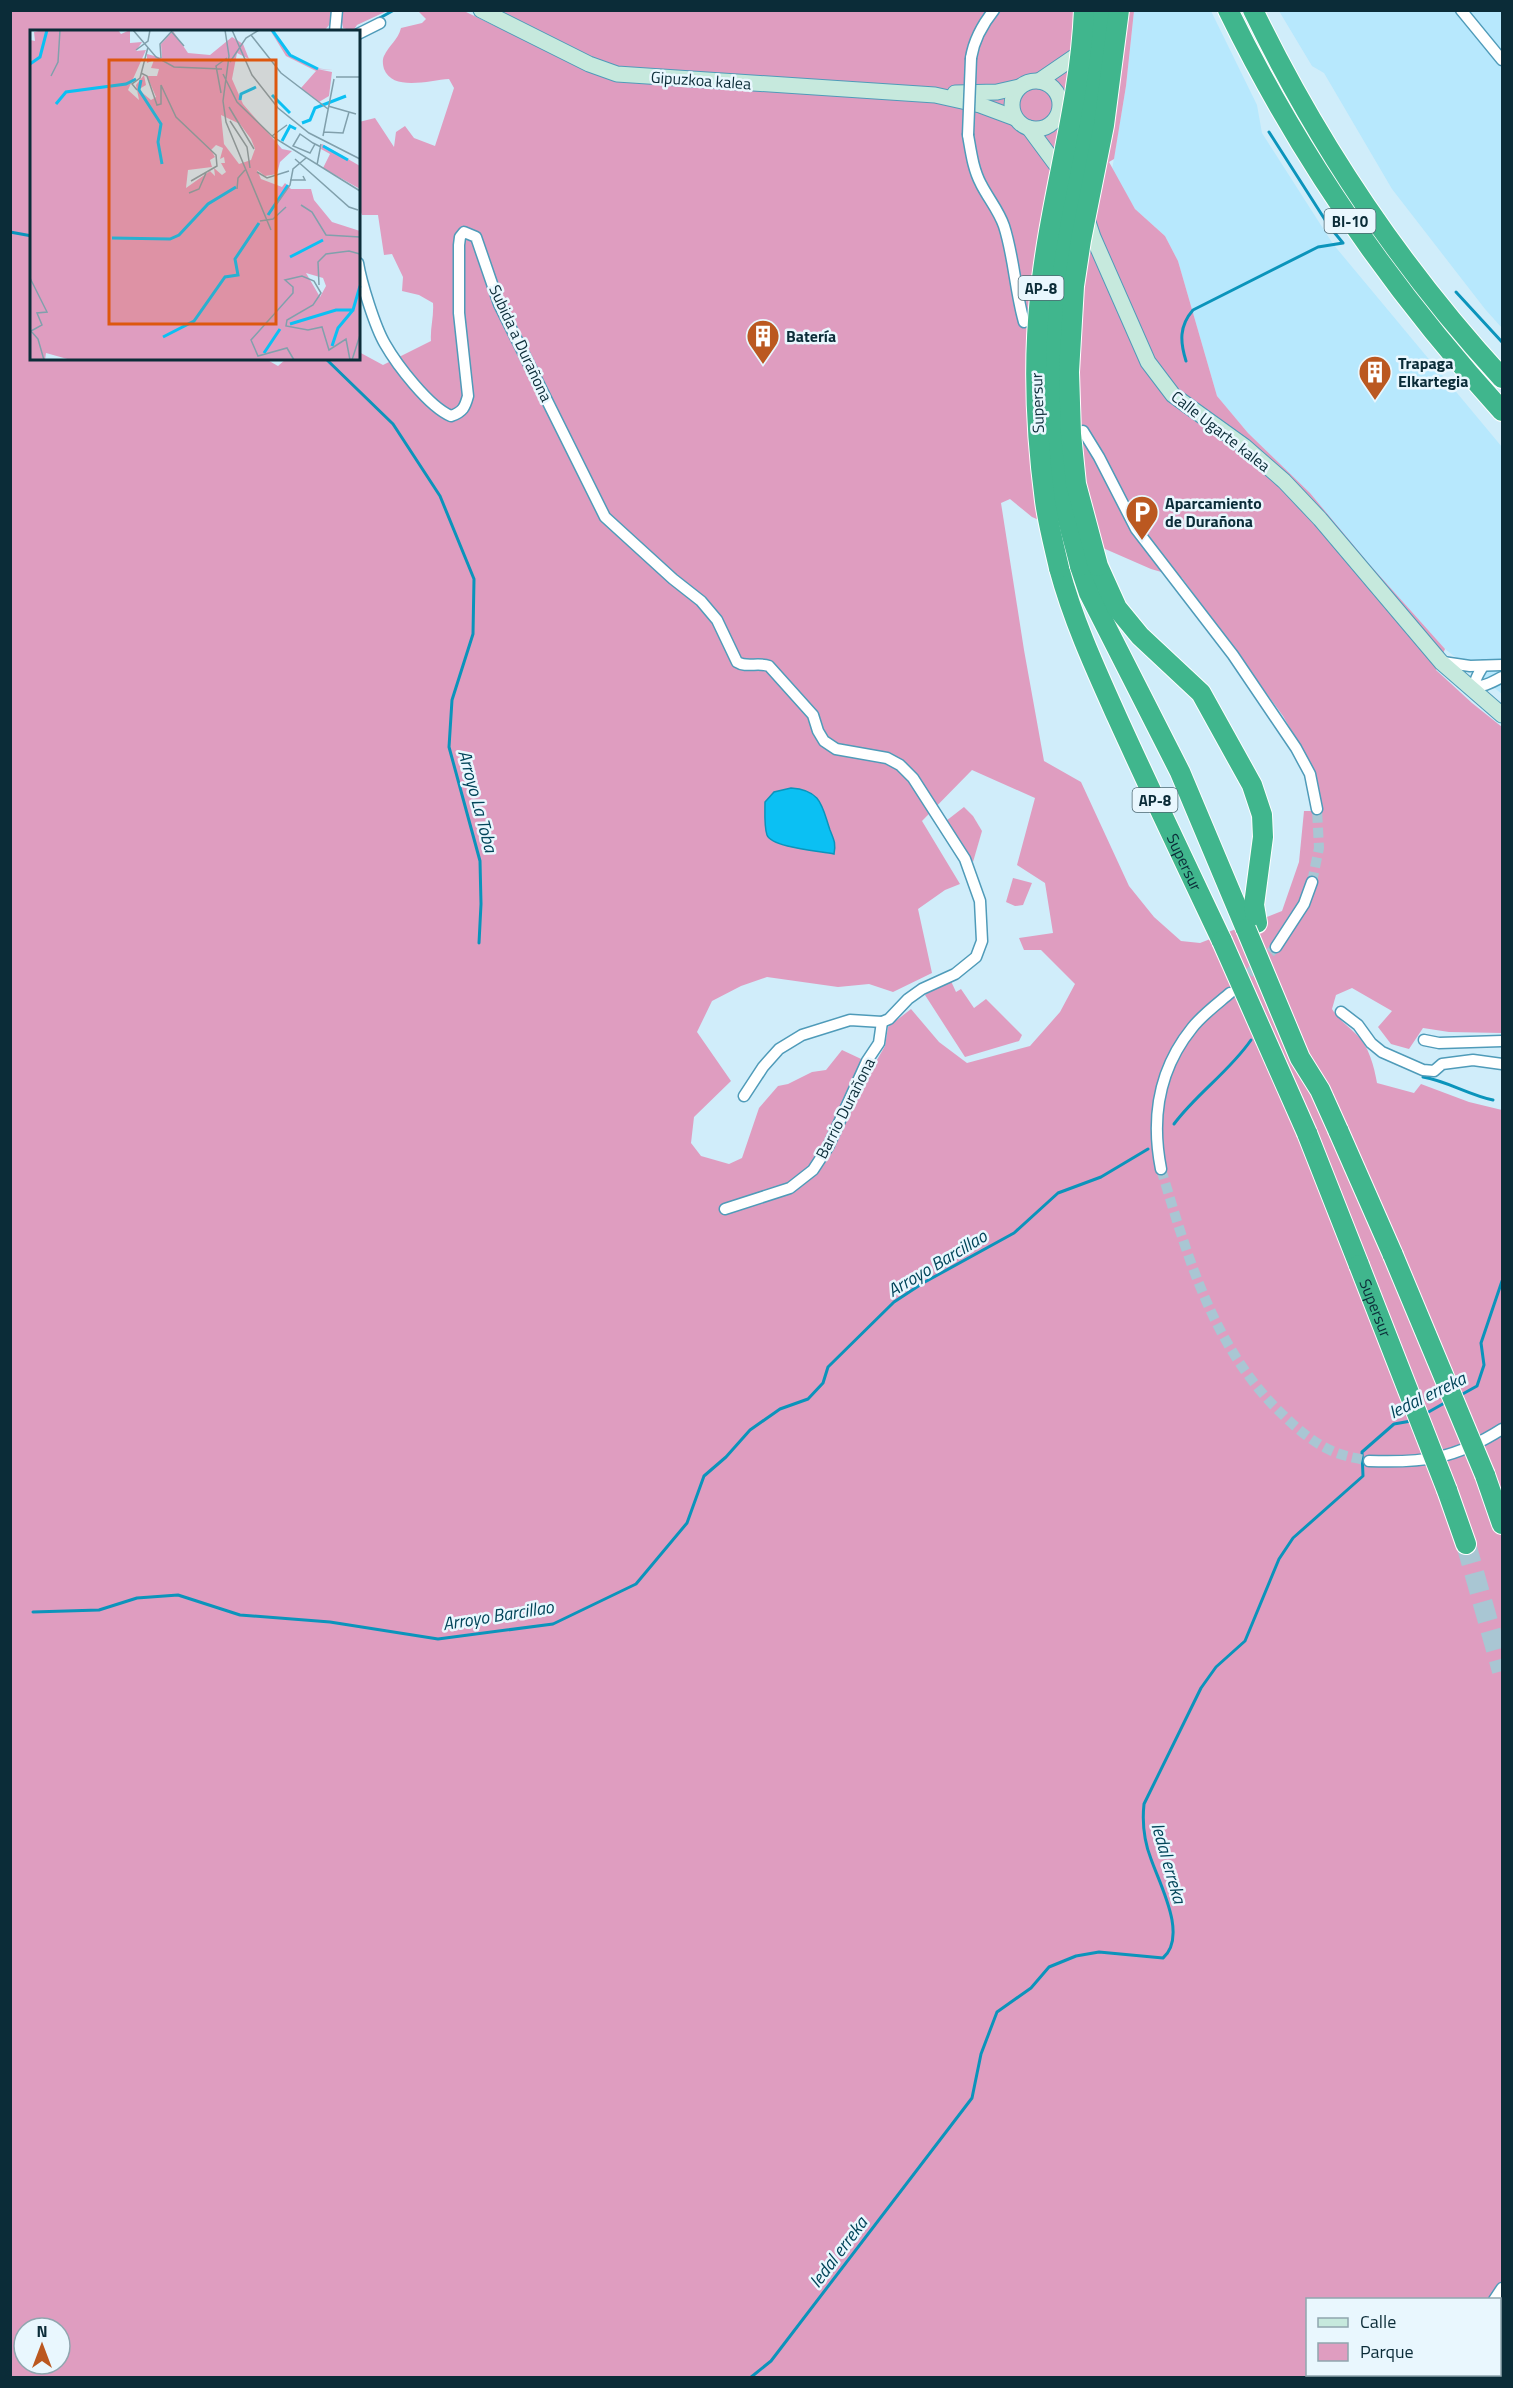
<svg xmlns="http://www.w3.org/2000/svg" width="1513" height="2388" font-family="'Titillium Web',sans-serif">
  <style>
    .built { fill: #b7e8fd }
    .green { fill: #df9dc0; fill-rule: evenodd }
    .water { fill: #0bc0f3; stroke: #0b94bb; stroke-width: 1.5 }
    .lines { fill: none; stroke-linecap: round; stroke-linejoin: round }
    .stream { stroke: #0b94bb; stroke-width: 3 }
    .street-tunnel { stroke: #a9c6d3; stroke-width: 10; stroke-dasharray: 10 5; stroke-linecap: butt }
    .highway-tunnel { stroke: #a9c6d3; stroke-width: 20; stroke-dasharray: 20 10; stroke-linecap: butt }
    .street-casing { stroke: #4f9bb9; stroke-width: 13 }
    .secondary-casing { stroke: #4f9bb9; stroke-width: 17 }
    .highway-casing { stroke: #fff; stroke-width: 22 }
    .street { stroke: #fff; stroke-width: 10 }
    .secondary { stroke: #c6e9dd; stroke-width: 15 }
    .highway { stroke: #40b68d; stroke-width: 20 }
    .street-bridge-casing { stroke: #4f9bb9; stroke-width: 13; stroke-linecap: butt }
    .highway-bridge-casing { stroke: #fff; stroke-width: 22; stroke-linecap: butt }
    .street-bridge { stroke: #fff; stroke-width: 10 }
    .highway-bridge { stroke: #40b68d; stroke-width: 20 }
    .labels { text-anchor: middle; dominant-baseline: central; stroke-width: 5; stroke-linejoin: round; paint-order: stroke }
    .shield { fill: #e9f7fe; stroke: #4e6973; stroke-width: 1.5 }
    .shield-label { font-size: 15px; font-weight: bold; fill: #0b2c38 }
    .street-label { font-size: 16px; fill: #0b2c38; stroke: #e9f7fe }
    .poi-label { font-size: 16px; font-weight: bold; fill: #0b2c38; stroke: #e9f7fe; text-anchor: start }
    .water-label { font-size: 18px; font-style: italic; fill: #004459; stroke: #e9f7fe }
    .inset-river { fill: none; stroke: #0bc0f3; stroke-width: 3 }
    .inset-road { fill: none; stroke: #81a0ac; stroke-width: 1.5 }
    .view { fill: #dd570e; fill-opacity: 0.15; stroke: #dd570e; stroke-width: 3 }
    .inset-edge { fill: none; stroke: #0b2c38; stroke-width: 3 }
  </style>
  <rect width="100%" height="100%" fill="#d0edfa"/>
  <g class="built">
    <polygon points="1134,11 1211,11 1257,105 1262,133 1333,244 1502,447 1502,694 1445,649 1370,565 1310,493 1248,433 1217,396 1178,261 1165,236 1135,209 1112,170 1126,86"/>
    <polygon points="1279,11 1502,11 1502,328 1485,309 1392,189 1324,73 1312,66"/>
  </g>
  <g class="green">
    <path d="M497,10L1134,11L1126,86L1114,159L1109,162L1135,209L1165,236L1178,261L1217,396L1248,433L1310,493L1370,565L1445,649L1436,670L1472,703L1502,727V1033L1449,1032L1423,1028L1409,1049L1391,1044L1378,1027L1392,1011L1352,988L1336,995L1332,1009C1339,1020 1347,1025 1356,1034C1369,1046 1374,1066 1377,1083L1414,1093L1421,1084L1469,1102L1502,1110V2377H11L10,11H332L330,24L324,31L32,32V358H264L278,366L286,359L358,358L359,352L383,365L431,341C430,328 434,317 433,303L419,295L402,291L403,277L392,254L384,255L378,215H362L358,205L359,122L375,118L394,147L396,132L405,126L414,138L435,146L454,88L449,79C430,80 393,92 384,69C383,65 382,60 384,56C389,45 398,40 401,28L422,23L426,19L418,11H464L495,26ZM1010,499L1032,517L1151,569L1182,578L1283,716L1299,744L1321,811H1304L1299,862L1282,911L1200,943L1181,941L1154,917L1129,886L1081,782L1044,761L1024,650L1001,503ZM972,770L1035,798L1017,865L1045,883L1053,933L1019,938L1024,950H1041L1075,984L1060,1012L1030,1046L967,1063L939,1042L911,1009L888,1027L885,1046L874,1065L842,1050L826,1070L812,1072L788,1084L778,1086L759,1108L742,1158L729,1164L701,1156L691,1143L694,1117L731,1081L697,1032L712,1001L741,986L767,977L838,987L869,984L893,992L932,973L918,909L945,890L960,884L922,821ZM1308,2300H1500V2374H1308ZM24,2328H60V2364H24Z"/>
    <polygon points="340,11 387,11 357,25 353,31 343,28"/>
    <polygon points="964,807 973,816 982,831 973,862 946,821"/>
    <polygon points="1013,878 1032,883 1023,905 1015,906 1006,902"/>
    <polygon points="950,979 956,992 961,989 974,1008 986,999 1022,1035 1019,1041 965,1057 925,995"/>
  </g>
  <path class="water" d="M791,788C822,790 822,807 830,830C834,840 836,843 834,854C821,851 772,848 767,835C764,826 765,812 765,802L774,792Z"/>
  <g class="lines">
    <g class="stream">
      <polyline points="378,19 394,10"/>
      <polyline points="10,232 32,236"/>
      <polyline points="1456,292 1502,342"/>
      <polyline points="325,358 393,424 440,496 474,579 473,634 452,700 449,747 480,861 481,904 479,943"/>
      <path d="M1186,361C1180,342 1179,326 1193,310L1318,247L1343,243L1329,226L1269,132"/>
      <path d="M1423,1077C1447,1081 1469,1095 1493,1100"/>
      <path d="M1174,1124C1197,1093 1229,1072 1251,1040"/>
      <polyline points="1459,1396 1477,1386 1484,1365 1481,1343 1502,1281"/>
      <polyline points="1425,1414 1448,1401"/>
      <polyline points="33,1612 99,1610 137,1598 178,1595 240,1615 330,1622 438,1639 553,1624 636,1584 687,1523 704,1476 726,1457 750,1430 780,1409 808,1399 823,1383 828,1367 894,1302 923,1283 1014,1233 1058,1193 1101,1177 1148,1149"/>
      <path d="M750,2378L771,2361L972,2098L981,2054L997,2012L1031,1988L1049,1967L1076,1956L1099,1952L1163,1958C1188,1936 1160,1885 1151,1859C1144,1841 1142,1823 1144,1804L1201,1688L1216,1667L1245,1641L1279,1559L1293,1538L1363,1476L1362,1452L1394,1424L1411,1421"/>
    </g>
    <g class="street-tunnel">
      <polyline points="1312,882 1319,848 1317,809"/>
      <polyline points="1238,984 1276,947"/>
      <path d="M1161,1169C1187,1254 1210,1338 1273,1405C1291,1423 1307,1439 1330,1450C1341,1456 1357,1458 1369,1461"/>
    </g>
    <polyline class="highway-tunnel" points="1466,1544 1502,1671"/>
    <defs>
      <g id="street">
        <polyline points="1461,10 1502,60"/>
        <polyline points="335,32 337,10"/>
        <polyline points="358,34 380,23"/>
        <path d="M971,58C974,39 982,25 994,10"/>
        <path d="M968,135C971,152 973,169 981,184C988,198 999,211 1004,226C1014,257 1015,290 1024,322"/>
        <path d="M358,263C361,282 375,327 385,344C397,365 429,407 451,416C463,412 465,407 468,396L459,313V245L460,237L464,232L476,237L499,304L605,517L673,579L701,601L717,620L737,662C746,668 758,662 769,666L813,715L818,731L824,741L836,749L887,758L900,765L913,778L965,859L980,901L982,941L976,957L955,974L922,989L908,999L889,1019L882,1022L850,1020L802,1035L779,1049L763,1067L744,1096"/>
        <polyline points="1083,431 1099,457 1136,529 1233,655 1296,748 1310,774 1317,809"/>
        <polyline points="1443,662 1470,666 1502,665"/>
        <path d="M1467,683C1481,690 1490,683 1502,677"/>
        <path d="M1478,693C1471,683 1478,675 1483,666"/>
        <polyline points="1276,947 1304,904 1312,882"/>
        <polyline points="1341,1012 1358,1025 1371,1043 1382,1052 1423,1070 1434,1071 1442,1064 1473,1060 1502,1064"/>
        <polyline points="1424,1040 1439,1043 1502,1041"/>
        <path d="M1161,1169C1151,1118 1159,1069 1192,1028C1202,1015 1217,1004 1230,993"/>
        <polyline points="725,1209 790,1188 813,1170 828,1147 867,1061 879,1043 882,1022"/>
        <path d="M1369,1461C1424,1463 1455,1459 1502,1429"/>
        <polyline points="1494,2300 1502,2288"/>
        <polyline points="1430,2378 1432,2374"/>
      </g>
      <g id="secondary">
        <polyline points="481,10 589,64 617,74 935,95 980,105 1015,118"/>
        <circle cx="1036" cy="105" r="24"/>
        <polyline points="1039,81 1080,53"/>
        <polyline points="955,93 997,92 1019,87"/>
        <polyline points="1029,128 1063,174"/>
        <polyline points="1086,216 1093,237 1148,362 1173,395 1244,446 1284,481 1320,519 1441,662 1502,715"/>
      </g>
      <g id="highway">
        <path d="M1228,10C1300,158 1392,290 1502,411"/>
        <path d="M1253,10C1318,144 1402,269 1502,378"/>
        <polyline points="1080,566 1089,593 1180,772 1246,929"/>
        <polyline points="1098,566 1117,608 1140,636 1201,693 1252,785 1262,815 1263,837 1254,905 1257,923"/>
        <path id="s1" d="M1059,568C1073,620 1095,668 1117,717C1151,792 1187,867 1222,941"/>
        <polyline points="1338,1130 1393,1255"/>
        <polyline points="1307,1133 1359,1265"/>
        <polyline points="1485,1475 1502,1524"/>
        <polyline points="1447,1490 1466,1544"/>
      </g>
    </defs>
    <use href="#street" class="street-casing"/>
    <use href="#secondary" class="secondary-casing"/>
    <use href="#highway" class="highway-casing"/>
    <use href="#street" class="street"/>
    <use href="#secondary" class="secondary"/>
    <use href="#highway" class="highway"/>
    <defs>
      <polyline id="street-bridge" points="968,135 971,58"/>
      <g id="highway-bridge">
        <path d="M1080,566C1075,544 1067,522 1064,499C1052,431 1049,359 1058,290C1071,196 1096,105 1103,10"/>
        <polyline points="1098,566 1076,484 1071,434 1069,372 1074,286 1081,240 1104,125 1119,10"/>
        <path d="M1059,568C1054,546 1048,523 1045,501C1036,433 1033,365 1040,297C1049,201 1080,108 1084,10"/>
        <polyline points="1246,929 1300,1058 1320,1090 1338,1130"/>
        <polyline points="1222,941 1307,1133"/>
        <polyline points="1393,1255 1485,1475"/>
        <path id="s2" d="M1359,1265L1447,1490"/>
      </g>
    </defs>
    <use href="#street-bridge" class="street-bridge-casing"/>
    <use href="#highway-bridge" class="highway-bridge-casing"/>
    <use href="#street-bridge" class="street-bridge"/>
    <use href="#highway-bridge" class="highway-bridge"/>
  </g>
  <defs>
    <symbol id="building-pin" viewBox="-11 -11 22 30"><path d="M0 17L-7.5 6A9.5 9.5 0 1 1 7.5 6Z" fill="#bb5820" stroke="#e9f7fe"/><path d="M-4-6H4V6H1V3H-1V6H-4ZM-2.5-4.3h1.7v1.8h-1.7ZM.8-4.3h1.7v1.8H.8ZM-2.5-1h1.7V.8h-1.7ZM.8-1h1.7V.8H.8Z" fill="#fff"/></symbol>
    <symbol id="parking-pin" viewBox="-11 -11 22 30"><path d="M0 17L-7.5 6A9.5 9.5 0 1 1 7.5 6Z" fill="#bb5820" stroke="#e9f7fe"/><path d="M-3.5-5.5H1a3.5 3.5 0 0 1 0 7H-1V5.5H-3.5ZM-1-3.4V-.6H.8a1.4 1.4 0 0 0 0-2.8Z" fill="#fff"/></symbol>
  </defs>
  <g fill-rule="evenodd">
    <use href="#building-pin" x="744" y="317" width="38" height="52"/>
    <use href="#building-pin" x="1356" y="353" width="38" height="52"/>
    <use href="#parking-pin" x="1123" y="493" width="38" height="52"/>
  </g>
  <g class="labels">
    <g class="shield">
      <rect x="1324.5" y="209" width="51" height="24" rx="4.5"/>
      <rect x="1018.5" y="276" width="45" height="24" rx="4.5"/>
      <rect x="1132.5" y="788" width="45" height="24" rx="4.5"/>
    </g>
    <g class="shield-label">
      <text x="1350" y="221">BI-10</text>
      <text x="1041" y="288">AP-8</text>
      <text x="1155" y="800">AP-8</text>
    </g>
    <g class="street-label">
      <text transform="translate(701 80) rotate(4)">Gipuzkoa kalea</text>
      <text transform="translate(521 343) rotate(65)">Subida a Durañona</text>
      <text transform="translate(1037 403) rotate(-92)">Supersur</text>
      <text transform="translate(1221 431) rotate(38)">Calle Ugarte kalea</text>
      <text stroke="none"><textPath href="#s1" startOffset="320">Supersur</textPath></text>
      <text transform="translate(845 1108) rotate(-63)">Barrio Durañona</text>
      <text stroke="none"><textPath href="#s2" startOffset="46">Supersur</textPath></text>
    </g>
    <g class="poi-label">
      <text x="786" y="336">Batería</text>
      <text x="1398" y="363">Trapaga<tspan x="1398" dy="18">Elkartegia</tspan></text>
      <text x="1165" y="503">Aparcamiento<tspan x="1165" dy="18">de Durañona</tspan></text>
    </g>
    <g class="water-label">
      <text transform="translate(478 801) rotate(75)">Arroyo La Toba</text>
      <text transform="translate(937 1263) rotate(-31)">Arroyo Barcillao</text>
      <text transform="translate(1427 1395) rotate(-26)">Iedal erreka</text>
      <text transform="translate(498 1615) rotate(-9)">Arroyo Barcillao</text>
      <text transform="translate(1169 1863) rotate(74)">Iedal erreka</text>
      <text transform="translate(838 2252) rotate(-53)">Iedal erreka</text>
    </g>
  </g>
  <g transform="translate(30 30)">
    <rect width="330" height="330" fill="#d0edfa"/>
    <path d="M13,0H88L91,4L100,0V13L112,12L106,21L116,20L98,60L109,70L106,55L114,45L116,55L111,58V51L109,60L121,70L126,67L117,46H127L129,39L121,38L124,30L117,33V24L132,28L131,14L143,1L158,23L180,25L202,7L213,14L219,29L207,23L202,49L213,74L252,119L262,121L250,132L247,144L235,146L227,140L231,149L252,157L255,153L261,159H281L284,170L302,192L330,201V330H41L16,323L15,330H0V10L5,11L4,2ZM191,85L210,94L221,109L225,119L221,130L209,134L194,114ZM186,115L193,118L190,129L194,127L195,133H191L196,142L192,145L184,138L185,146L180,141L156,158L158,140L182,137L180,130L185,127L181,120ZM276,243L293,248L296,256L290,267ZM240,0L260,25L284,38L303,40L287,39L302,42L299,66L289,72L271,58L286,41L256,26ZM292,114L330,136V159L293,138L300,124L291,119Z" fill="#df9dc0" fill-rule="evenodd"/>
    <path class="inset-river" d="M242,0L260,25L288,39M0,34L10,27L17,0M111,50L109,60L131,94L128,112L132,134M242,65L260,83M210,70L211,64L226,57M26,74L36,62L96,54L106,49M272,93L280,90L285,78L316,66M252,111L260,96L266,99M293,116L318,130M238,185L258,155M82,208L140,209L149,205L178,174L206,157M260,227L293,210M260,294L306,280H323L330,256M133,307L164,291L195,247L208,245L205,229L229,193M302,316L308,298L323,280M234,323L250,299"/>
    <path class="inset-road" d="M103,0L126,27L144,37L192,39M195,0L199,26L193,71L196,92L241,200M202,0L222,45L248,78L279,103L330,129M141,1L154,16M221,5L251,43L298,79M106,20L118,11L120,0M131,28L130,14L142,1M200,32L216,8L229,0M111,43L117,46L127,75L131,74V55L146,87L186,125L187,136L161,151M193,44L207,72L243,107L330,161M21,46L28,32L30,0M306,47H330M107,60L102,54L110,48L118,17M191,63L186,36L197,28M298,76L326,84M199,77L224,119M200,91L217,117L220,138M294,102L313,103L319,82M242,106L257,95M293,106L304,49M285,114L280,123L263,116L270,104L283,113L291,117M265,129L319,177L328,180M287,135L291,114M227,142L237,148L259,141M260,150H275L273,146M207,159L208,148L215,140M159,163L169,159L176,143M246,175L260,155L263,139L276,128M271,175L282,182L296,205L330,207M230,191L243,189L256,177M0,248L17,282L7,283L12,295L1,301L8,309L14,330M289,255L288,232L296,224L319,221L330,224M264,330L257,318L228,326L221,310L263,263V257L255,250L272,246L284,251L291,263L283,275L257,290L256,296L278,300L292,297L299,320L316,309L320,330M322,330L330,305"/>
    <path class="view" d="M79,30H246V294H79Z"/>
    <rect width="330" height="330" class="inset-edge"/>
  </g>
  <rect width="1513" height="2388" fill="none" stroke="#0b2c38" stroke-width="24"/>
  <rect x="1306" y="2298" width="195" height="78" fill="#e9f7fe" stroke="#90a6af" stroke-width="1.5"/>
  <rect x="1318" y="2318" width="30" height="9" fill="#c6e9dd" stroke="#90a6af" stroke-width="1.5"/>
  <text x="1360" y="2328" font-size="18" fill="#0b2c38">Calle</text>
  <rect x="1318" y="2343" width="30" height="18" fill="#df9dc0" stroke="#90a6af" stroke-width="1.5"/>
  <text x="1360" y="2358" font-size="18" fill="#0b2c38">Parque</text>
  <g transform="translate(42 2346)"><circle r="28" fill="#e9f7fe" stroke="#90a6af" stroke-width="1.5"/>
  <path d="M0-4.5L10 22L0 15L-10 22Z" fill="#bb5820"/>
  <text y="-9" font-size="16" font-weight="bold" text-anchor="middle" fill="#0b2c38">N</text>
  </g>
</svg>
